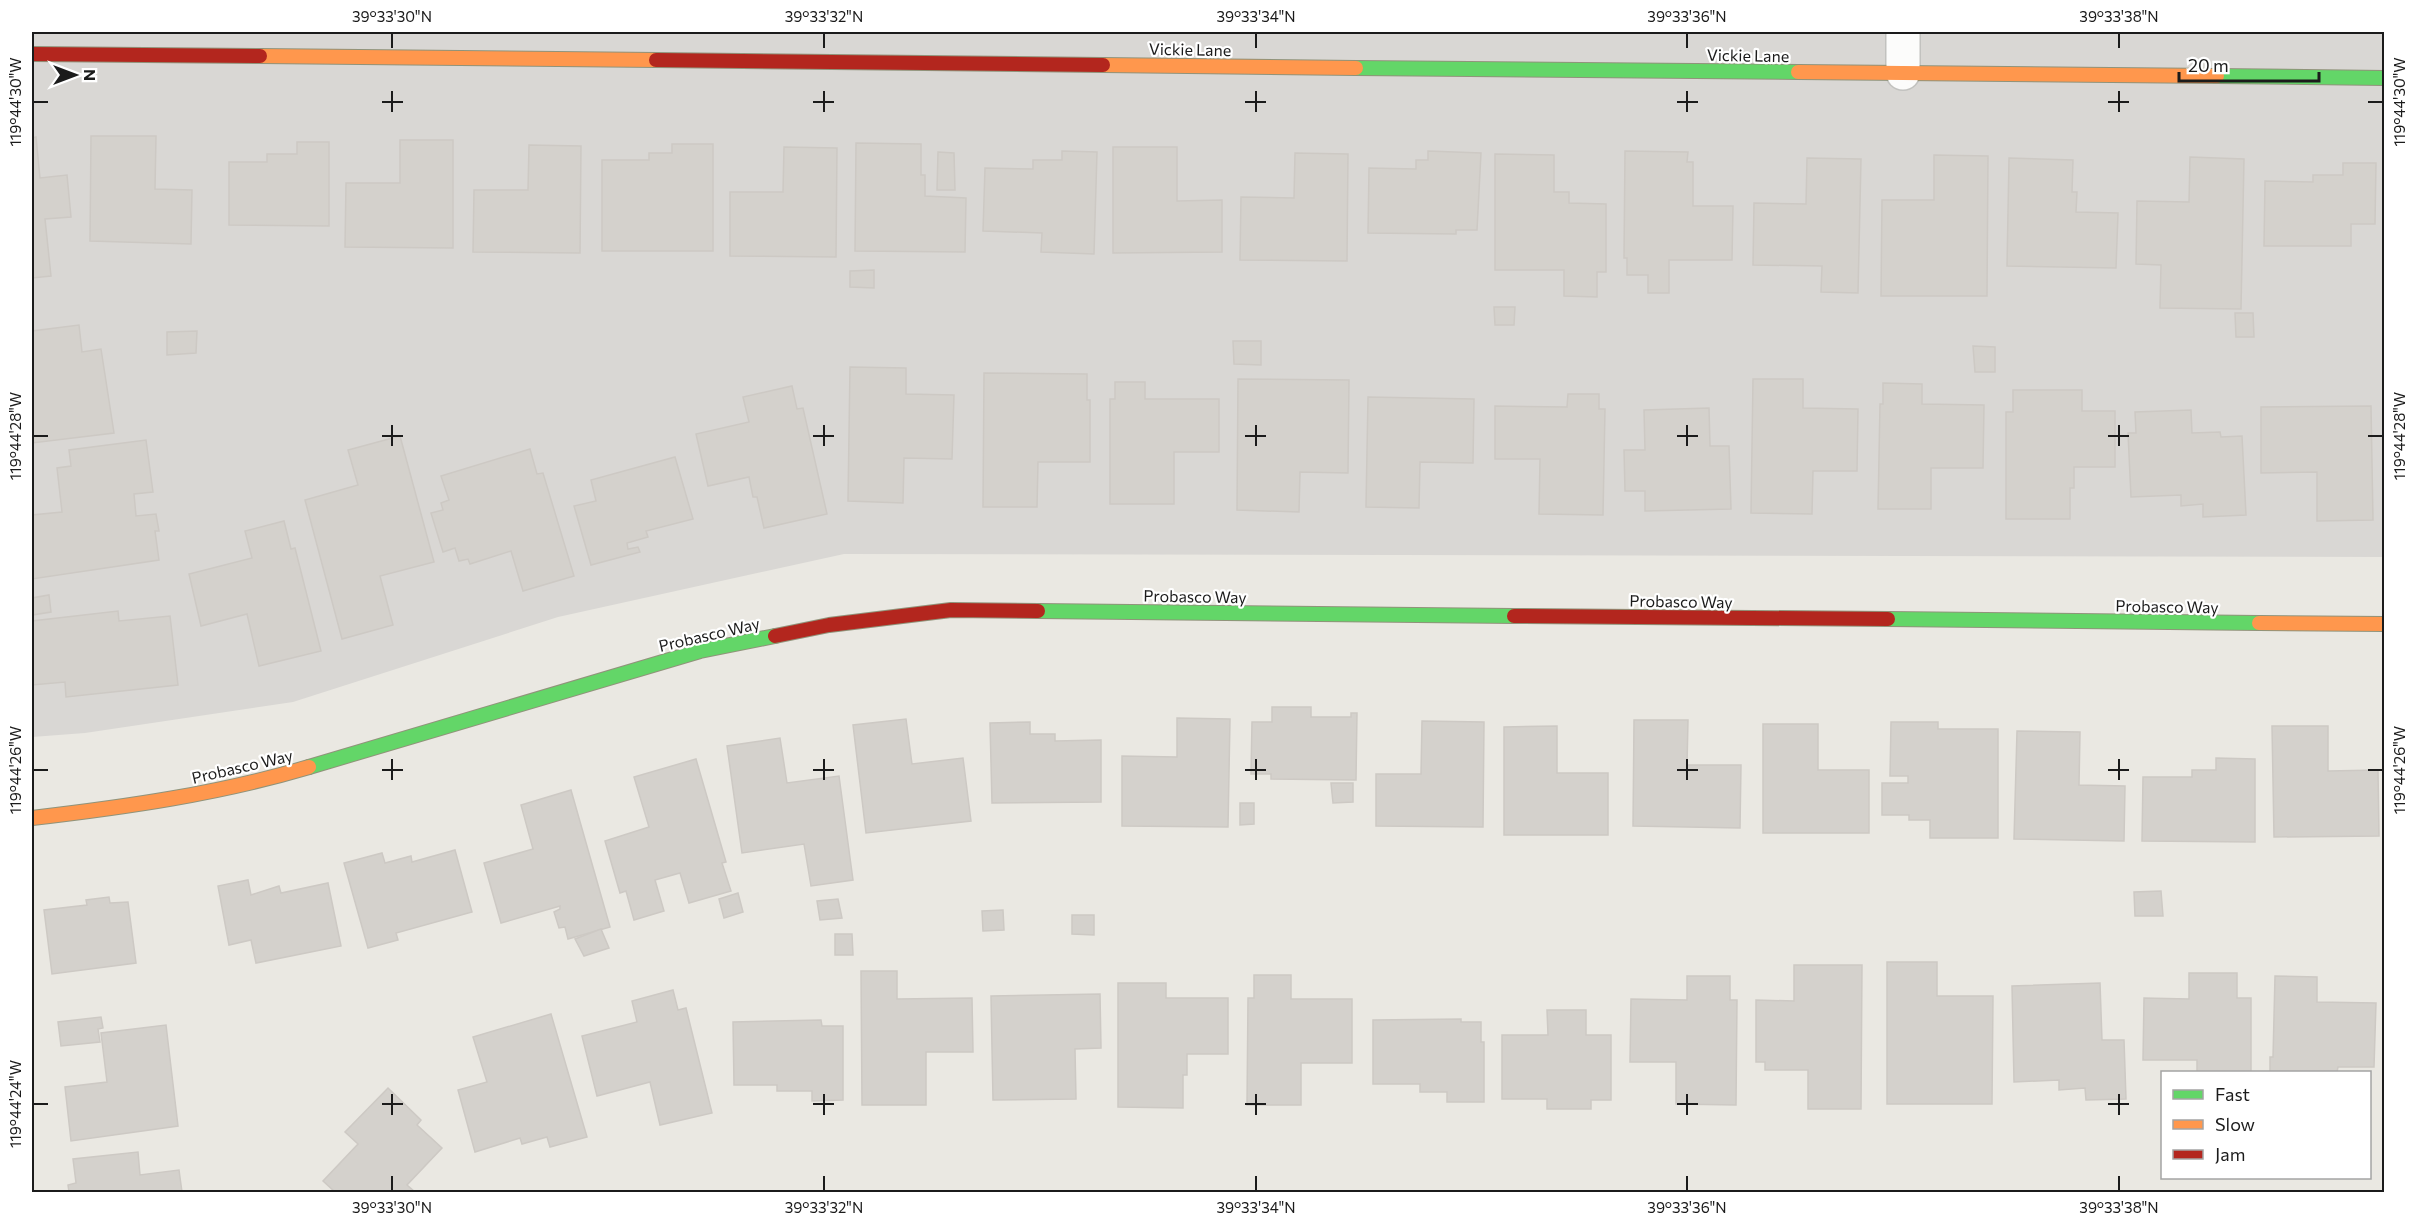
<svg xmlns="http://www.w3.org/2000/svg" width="2416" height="1224" font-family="Commissioner,sans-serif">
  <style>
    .residential { fill: #d9d7d4 }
    .building { fill: #d4d1cc; stroke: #cdc9c4; stroke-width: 1.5 }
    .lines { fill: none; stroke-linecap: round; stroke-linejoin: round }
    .street-casing { stroke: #c2c2bf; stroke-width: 36 }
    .fast-casing { stroke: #90937a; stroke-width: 16 }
    .slow-casing { stroke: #90937a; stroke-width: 16 }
    .jam-casing { stroke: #90937a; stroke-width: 16 }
    .street { stroke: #fcfcfb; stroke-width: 33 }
    .fast { stroke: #63d668; stroke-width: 14 }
    .slow { stroke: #ff974d; stroke-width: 14 }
    .jam { stroke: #b3261e; stroke-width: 14 }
    .ticks { fill: none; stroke: #1b1b1b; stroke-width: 2 }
    .labels { text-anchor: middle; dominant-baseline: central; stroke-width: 4.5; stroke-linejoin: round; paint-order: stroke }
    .street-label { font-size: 16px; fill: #1b1b1b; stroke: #fff }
    .neatline { fill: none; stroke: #1b1b1b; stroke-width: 2 }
    .ticks-label { font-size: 15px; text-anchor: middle; fill: #1b1b1b }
  </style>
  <rect width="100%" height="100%" fill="#eae8e2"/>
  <polygon class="residential" points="32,32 2384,32 2384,557 844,554 558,617 293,702 85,733 32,737"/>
  <g class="building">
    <polygon points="91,136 156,136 155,189 192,190 191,244 90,241"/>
    <polygon points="36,137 40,178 67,175 71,217 45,219 51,276 32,278 32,138"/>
    <polygon points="400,140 453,140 453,248 345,247 346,183 400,183"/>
    <polygon points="297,142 329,142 329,226 229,225 229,162 267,162 267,154 297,154"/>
    <polygon points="856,143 921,144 921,175 925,175 925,196 966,198 965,252 855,251"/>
    <polygon points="672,144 713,144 713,251 602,251 602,160 649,160 649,153 672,153"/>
    <polygon points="529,145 581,146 580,253 473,252 474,190 528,190"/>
    <polygon points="784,147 837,148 836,257 730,256 730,192 783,192"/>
    <polygon points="1113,147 1177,147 1177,201 1222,200 1222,252 1113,253"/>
    <polygon points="1062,151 1097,152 1094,254 1041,252 1042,233 983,231 985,168 1033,169 1033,160 1062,160"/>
    <polygon points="1428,151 1481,153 1477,230 1456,230 1456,234 1368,233 1369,168 1416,169 1416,160 1428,160"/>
    <polygon points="1625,151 1688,152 1687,162 1693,162 1693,206 1733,206 1732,260 1669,260 1669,293 1648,293 1648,275 1627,275 1627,258 1624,258"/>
    <polygon points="938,152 954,153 955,190 937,190"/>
    <polygon points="1295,153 1348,154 1347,261 1240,260 1241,197 1294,198"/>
    <polygon points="1495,154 1554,155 1554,192 1569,192 1569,203 1606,204 1606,272 1597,272 1597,297 1564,296 1564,270 1495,270"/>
    <polygon points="1934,155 1988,156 1987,296 1881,296 1882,200 1934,200"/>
    <polygon points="2190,157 2244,159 2241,309 2160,308 2161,265 2136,264 2137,201 2189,202"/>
    <polygon points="1807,158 1861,159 1858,293 1821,292 1822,266 1753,265 1754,203 1806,204"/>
    <polygon points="2009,158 2073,160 2072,192 2077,192 2076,212 2118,213 2116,268 2007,266"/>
    <polygon points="2343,163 2376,163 2375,224 2351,224 2351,246 2264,246 2265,181 2313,182 2313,175 2343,175"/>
    <polygon points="874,270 874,288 850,287 850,271"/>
    <polygon points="1494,307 1515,307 1514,325 1495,325"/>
    <polygon points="2235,313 2253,313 2254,337 2236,337"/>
    <polygon points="79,325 82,352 101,349 114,433 32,443 32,331"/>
    <polygon points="197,331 196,353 167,355 167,332"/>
    <polygon points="1233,341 1261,341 1261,365 1234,364"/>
    <polygon points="1973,346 1995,347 1995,372 1975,372"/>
    <polygon points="850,367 906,368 906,394 954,395 952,459 904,458 903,503 848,501"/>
    <polygon points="984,373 1087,374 1087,400 1090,400 1090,462 1038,462 1037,507 983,507"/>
    <polygon points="1238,379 1349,380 1348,473 1300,472 1299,512 1237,510"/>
    <polygon points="1753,379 1803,379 1803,408 1858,409 1857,471 1813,471 1812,514 1751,513"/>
    <polygon points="1115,382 1145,382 1145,399 1219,399 1219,452 1174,452 1174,504 1110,504 1110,399 1115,399"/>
    <polygon points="1883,383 1922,384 1922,404 1984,405 1983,468 1931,468 1931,509 1878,509 1880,404 1883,404"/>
    <polygon points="792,386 797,409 803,408 827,514 764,528 757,497 753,497 749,477 708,486 696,434 749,422 743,397"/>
    <polygon points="2013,390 2082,390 2082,411 2115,411 2115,467 2074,467 2074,488 2070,488 2070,519 2006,519 2006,412 2013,412"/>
    <polygon points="1568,394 1599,394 1599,409 1605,409 1603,515 1539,514 1540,459 1495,459 1495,406 1567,407"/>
    <polygon points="1368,397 1474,399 1473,463 1420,462 1419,508 1366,507"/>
    <polygon points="2371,406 2373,520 2317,521 2317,472 2261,473 2261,407"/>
    <polygon points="1709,408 1710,446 1729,446 1731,509 1645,511 1645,491 1625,491 1624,450 1645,450 1644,410"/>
    <polygon points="2191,410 2192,433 2220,432 2221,437 2242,436 2246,515 2203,517 2203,504 2181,506 2181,495 2131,497 2128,433 2136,433 2135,412"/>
    <polygon points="400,436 434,562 380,576 393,625 342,639 305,500 358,485 348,450"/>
    <polygon points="146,440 153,492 134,494 136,516 156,514 159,531 155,531 159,560 32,579 32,515 62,512 57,468 71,466 69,450"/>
    <polygon points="530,449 537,474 543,473 574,576 523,591 511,551 470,564 468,559 459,561 455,548 443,552 431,513 443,510 441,503 449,500 441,476"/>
    <polygon points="675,457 693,519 646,531 648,537 627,543 628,549 638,547 640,552 591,565 574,506 596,501 591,480"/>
    <polygon points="284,521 291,549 295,548 321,651 259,666 247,614 201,626 189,574 252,558 245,531"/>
    <polygon points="49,595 51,612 32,615 32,598"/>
    <polygon points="118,611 119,621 170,616 178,685 66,697 65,682 32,685 32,621"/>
    <polygon points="1272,707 1311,707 1311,717 1351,717 1351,713 1357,713 1356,780 1271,779 1271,774 1251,774 1252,722 1272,722"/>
    <polygon points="1177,718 1230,719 1228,827 1122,826 1122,756 1177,757"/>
    <polygon points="906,719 912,764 963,758 971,821 866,833 853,725"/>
    <polygon points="1634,720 1688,720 1687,765 1741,765 1740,828 1633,826"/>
    <polygon points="1422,721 1484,722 1483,827 1376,826 1376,774 1421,774"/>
    <polygon points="1030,722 1030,734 1055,734 1055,741 1101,740 1101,802 992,803 990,723"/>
    <polygon points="1891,722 1938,722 1938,729 1998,729 1998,838 1930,838 1930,820 1909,820 1909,815 1882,815 1882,783 1908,783 1908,776 1890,776"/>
    <polygon points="1763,724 1818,724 1818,770 1869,770 1869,833 1763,833"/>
    <polygon points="1557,726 1557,773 1608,773 1608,835 1504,835 1504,727"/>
    <polygon points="2272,726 2328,726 2328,771 2378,770 2379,836 2274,837"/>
    <polygon points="2017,731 2080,732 2079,785 2125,786 2124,841 2014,839"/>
    <polygon points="780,738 787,783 839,776 853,880 811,886 804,844 742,853 727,746"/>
    <polygon points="2216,758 2255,759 2255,842 2142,841 2143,777 2192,777 2192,770 2216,770"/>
    <polygon points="696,759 726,862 722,863 731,891 689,903 680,873 655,880 664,911 634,920 626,891 620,893 605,841 649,827 634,777"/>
    <polygon points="1331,783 1353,783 1353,802 1333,803"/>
    <polygon points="571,790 610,927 568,939 565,927 559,928 554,912 560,909 560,906 501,923 484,863 533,849 521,805"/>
    <polygon points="1240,803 1254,803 1254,824 1240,825"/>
    <polygon points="455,850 472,912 396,933 398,940 368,948 344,863 382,853 385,863 411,856 412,862"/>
    <polygon points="248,880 251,895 279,886 281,893 328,883 341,946 256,963 251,940 229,945 218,886"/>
    <polygon points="2161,891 2163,916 2135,916 2134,892"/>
    <polygon points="738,893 743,912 724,918 719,899"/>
    <polygon points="109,897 110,903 128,902 136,963 52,974 44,910 87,905 86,900"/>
    <polygon points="838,899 842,918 820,920 817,901"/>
    <polygon points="1003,910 1004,930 983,931 982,911"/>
    <polygon points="1072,915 1094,915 1094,935 1072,934"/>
    <polygon points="601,929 609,948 584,956 575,939"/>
    <polygon points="835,934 852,934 853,955 835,955"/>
    <polygon points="1887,962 1937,962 1937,996 1993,996 1992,1104 1887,1104"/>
    <polygon points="1794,965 1862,965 1861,1109 1808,1109 1808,1070 1765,1070 1765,1062 1756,1062 1756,1000 1794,1001"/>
    <polygon points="861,971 897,971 897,999 972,998 973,1052 926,1052 926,1105 862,1105"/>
    <polygon points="2189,973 2237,973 2237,998 2251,998 2251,1072 2197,1072 2197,1060 2143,1060 2144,998 2189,999"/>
    <polygon points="1254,975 1291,975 1291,999 1352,999 1352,1063 1301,1063 1301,1105 1247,1105 1248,998 1254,998"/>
    <polygon points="1687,976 1730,976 1730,1000 1737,1000 1736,1105 1676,1104 1676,1062 1630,1062 1631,999 1687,1000"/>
    <polygon points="2275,976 2317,977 2317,1002 2376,1003 2374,1067 2338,1067 2337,1072 2270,1072 2270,1057 2273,1057"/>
    <polygon points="1118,983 1166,983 1166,998 1228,998 1228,1054 1187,1054 1187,1075 1183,1075 1183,1108 1118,1107"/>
    <polygon points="2100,983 2102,1040 2124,1040 2126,1099 2086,1100 2085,1088 2059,1090 2059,1080 2014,1082 2012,986"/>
    <polygon points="673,990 678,1010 686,1008 712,1113 660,1125 650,1082 597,1096 582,1036 637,1022 632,1001"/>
    <polygon points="1100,994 1101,1048 1075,1049 1076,1099 993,1100 991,996"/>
    <polygon points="1547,1010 1586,1010 1586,1035 1611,1035 1611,1100 1591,1100 1591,1109 1547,1109 1547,1099 1502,1099 1502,1035 1548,1035"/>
    <polygon points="551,1014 587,1137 550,1147 547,1137 522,1144 520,1138 475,1152 458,1090 487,1082 473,1037"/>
    <polygon points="101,1017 103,1028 98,1029 100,1042 61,1046 58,1022"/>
    <polygon points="1461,1019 1461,1022 1481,1022 1481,1042 1484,1042 1484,1102 1447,1102 1447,1092 1420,1092 1420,1084 1373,1084 1373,1020"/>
    <polygon points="821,1020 822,1026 843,1026 843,1100 812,1101 812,1091 777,1091 777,1085 734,1085 733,1022"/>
    <polygon points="166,1025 178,1126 71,1141 65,1087 107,1082 101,1033"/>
    <polygon points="388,1088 421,1120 417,1125 442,1148 407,1185 415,1192 335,1192 323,1181 358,1144 345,1132"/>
    <polygon points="138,1152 140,1175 179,1170 182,1192 69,1192 68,1185 76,1183 73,1159"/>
  </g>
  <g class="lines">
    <defs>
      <polyline id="street" points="1903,32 1903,73"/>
      <g id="fast">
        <polyline points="1356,68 1798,72"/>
        <polyline points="2217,76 2384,78"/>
        <polyline points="1038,611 1514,616"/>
        <polyline points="1888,619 2259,623"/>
        <polyline points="309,767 700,651 775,636"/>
      </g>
      <g id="slow">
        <polyline points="260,56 656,60"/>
        <polyline points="1103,65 1356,68"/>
        <polyline points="1798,72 2217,76"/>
        <polyline points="2259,623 2384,624"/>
        <path d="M32,818C126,807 218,794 309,767"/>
      </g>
      <g id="jam">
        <polyline points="32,54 260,56"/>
        <polyline points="656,60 1103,65"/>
        <polyline points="1514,616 1888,619"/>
        <polyline points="775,636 829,625 951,610 1038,611"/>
      </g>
    </defs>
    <use href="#street" class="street-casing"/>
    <use href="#fast" class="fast-casing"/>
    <use href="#slow" class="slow-casing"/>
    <use href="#jam" class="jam-casing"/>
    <use href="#street" class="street"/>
    <use href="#fast" class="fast"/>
    <use href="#slow" class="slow"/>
    <use href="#jam" class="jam"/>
  </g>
  <path class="ticks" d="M392,33V48M824,33V48M1256,33V48M1687,33V48M2119,33V48M392,91V112M824,91V112M1256,91V112M1687,91V112M2119,91V112M33,102H48M382,102H403M813,102H834M1245,102H1266M1677,102H1698M2108,102H2129M2368,102H2383M392,425V446M824,425V446M1256,425V446M1687,425V446M2119,425V446M33,436H48M382,436H403M813,436H834M1245,436H1266M1677,436H1698M2108,436H2129M2368,436H2383M392,759V780M824,759V780M1256,759V780M1687,759V780M2119,759V780M33,770H48M382,770H403M813,770H834M1245,770H1266M1677,770H1698M2108,770H2129M2368,770H2383M392,1094V1115M824,1094V1115M1256,1094V1115M1687,1094V1115M2119,1094V1115M33,1104H48M382,1104H403M813,1104H834M1245,1104H1266M1677,1104H1698M2108,1104H2129M392,1176V1191M824,1176V1191M1256,1176V1191M1687,1176V1191M2119,1176V1191"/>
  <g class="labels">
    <g class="street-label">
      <text transform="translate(1190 49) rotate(1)">Vickie Lane</text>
      <text transform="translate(1748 55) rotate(1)">Vickie Lane</text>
      <text transform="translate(1195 596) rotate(1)">Probasco Way</text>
      <text transform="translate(1681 601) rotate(1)">Probasco Way</text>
      <text transform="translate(2167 606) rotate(1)">Probasco Way</text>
      <text transform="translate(709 634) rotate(-13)">Probasco Way</text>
      <text transform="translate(242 766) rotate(-13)">Probasco Way</text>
    </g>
  </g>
  <rect width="2416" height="1224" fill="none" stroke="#ffffff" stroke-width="66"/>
  <rect x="2161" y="1071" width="210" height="108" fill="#ffffff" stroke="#a4a4a4" stroke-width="1.5"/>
  <rect x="2173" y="1090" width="30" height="9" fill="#63d668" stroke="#a4a4a4" stroke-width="1.5"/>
  <text x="2215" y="1101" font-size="18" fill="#1b1b1b">Fast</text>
  <rect x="2173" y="1120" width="30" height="9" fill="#ff974d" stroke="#a4a4a4" stroke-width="1.5"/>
  <text x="2215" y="1131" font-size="18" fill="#1b1b1b">Slow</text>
  <rect x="2173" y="1150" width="30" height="9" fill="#b3261e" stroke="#a4a4a4" stroke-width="1.5"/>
  <text x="2215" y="1161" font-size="18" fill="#1b1b1b">Jam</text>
  <g transform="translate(75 75) rotate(90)" stroke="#ffffff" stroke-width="4.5" paint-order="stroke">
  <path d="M0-4.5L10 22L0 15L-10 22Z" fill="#1b1b1b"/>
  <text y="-9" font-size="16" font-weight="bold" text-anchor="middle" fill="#1b1b1b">N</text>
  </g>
  <path d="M2179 72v9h140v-9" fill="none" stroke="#1b1b1b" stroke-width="3"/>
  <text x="2188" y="72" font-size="18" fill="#1b1b1b" stroke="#ffffff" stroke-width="4.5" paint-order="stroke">20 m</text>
  <rect x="33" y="33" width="2350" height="1158" class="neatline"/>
  <g class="ticks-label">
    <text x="392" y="22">39°33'30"N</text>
    <text x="824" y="22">39°33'32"N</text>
    <text x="1256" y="22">39°33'34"N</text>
    <text x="1687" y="22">39°33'36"N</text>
    <text x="2119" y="22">39°33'38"N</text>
    <text transform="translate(2400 102) rotate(-90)" y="5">119°44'30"W</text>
    <text transform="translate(16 102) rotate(-90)" y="5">119°44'30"W</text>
    <text transform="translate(2400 436) rotate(-90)" y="5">119°44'28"W</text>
    <text transform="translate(16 436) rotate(-90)" y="5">119°44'28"W</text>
    <text transform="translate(2400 770) rotate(-90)" y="5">119°44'26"W</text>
    <text transform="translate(16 770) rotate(-90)" y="5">119°44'26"W</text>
    <text transform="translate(16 1104) rotate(-90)" y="5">119°44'24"W</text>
    <text x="392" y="1213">39°33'30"N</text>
    <text x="824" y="1213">39°33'32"N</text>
    <text x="1256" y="1213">39°33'34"N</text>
    <text x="1687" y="1213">39°33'36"N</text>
    <text x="2119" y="1213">39°33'38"N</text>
  </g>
</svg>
